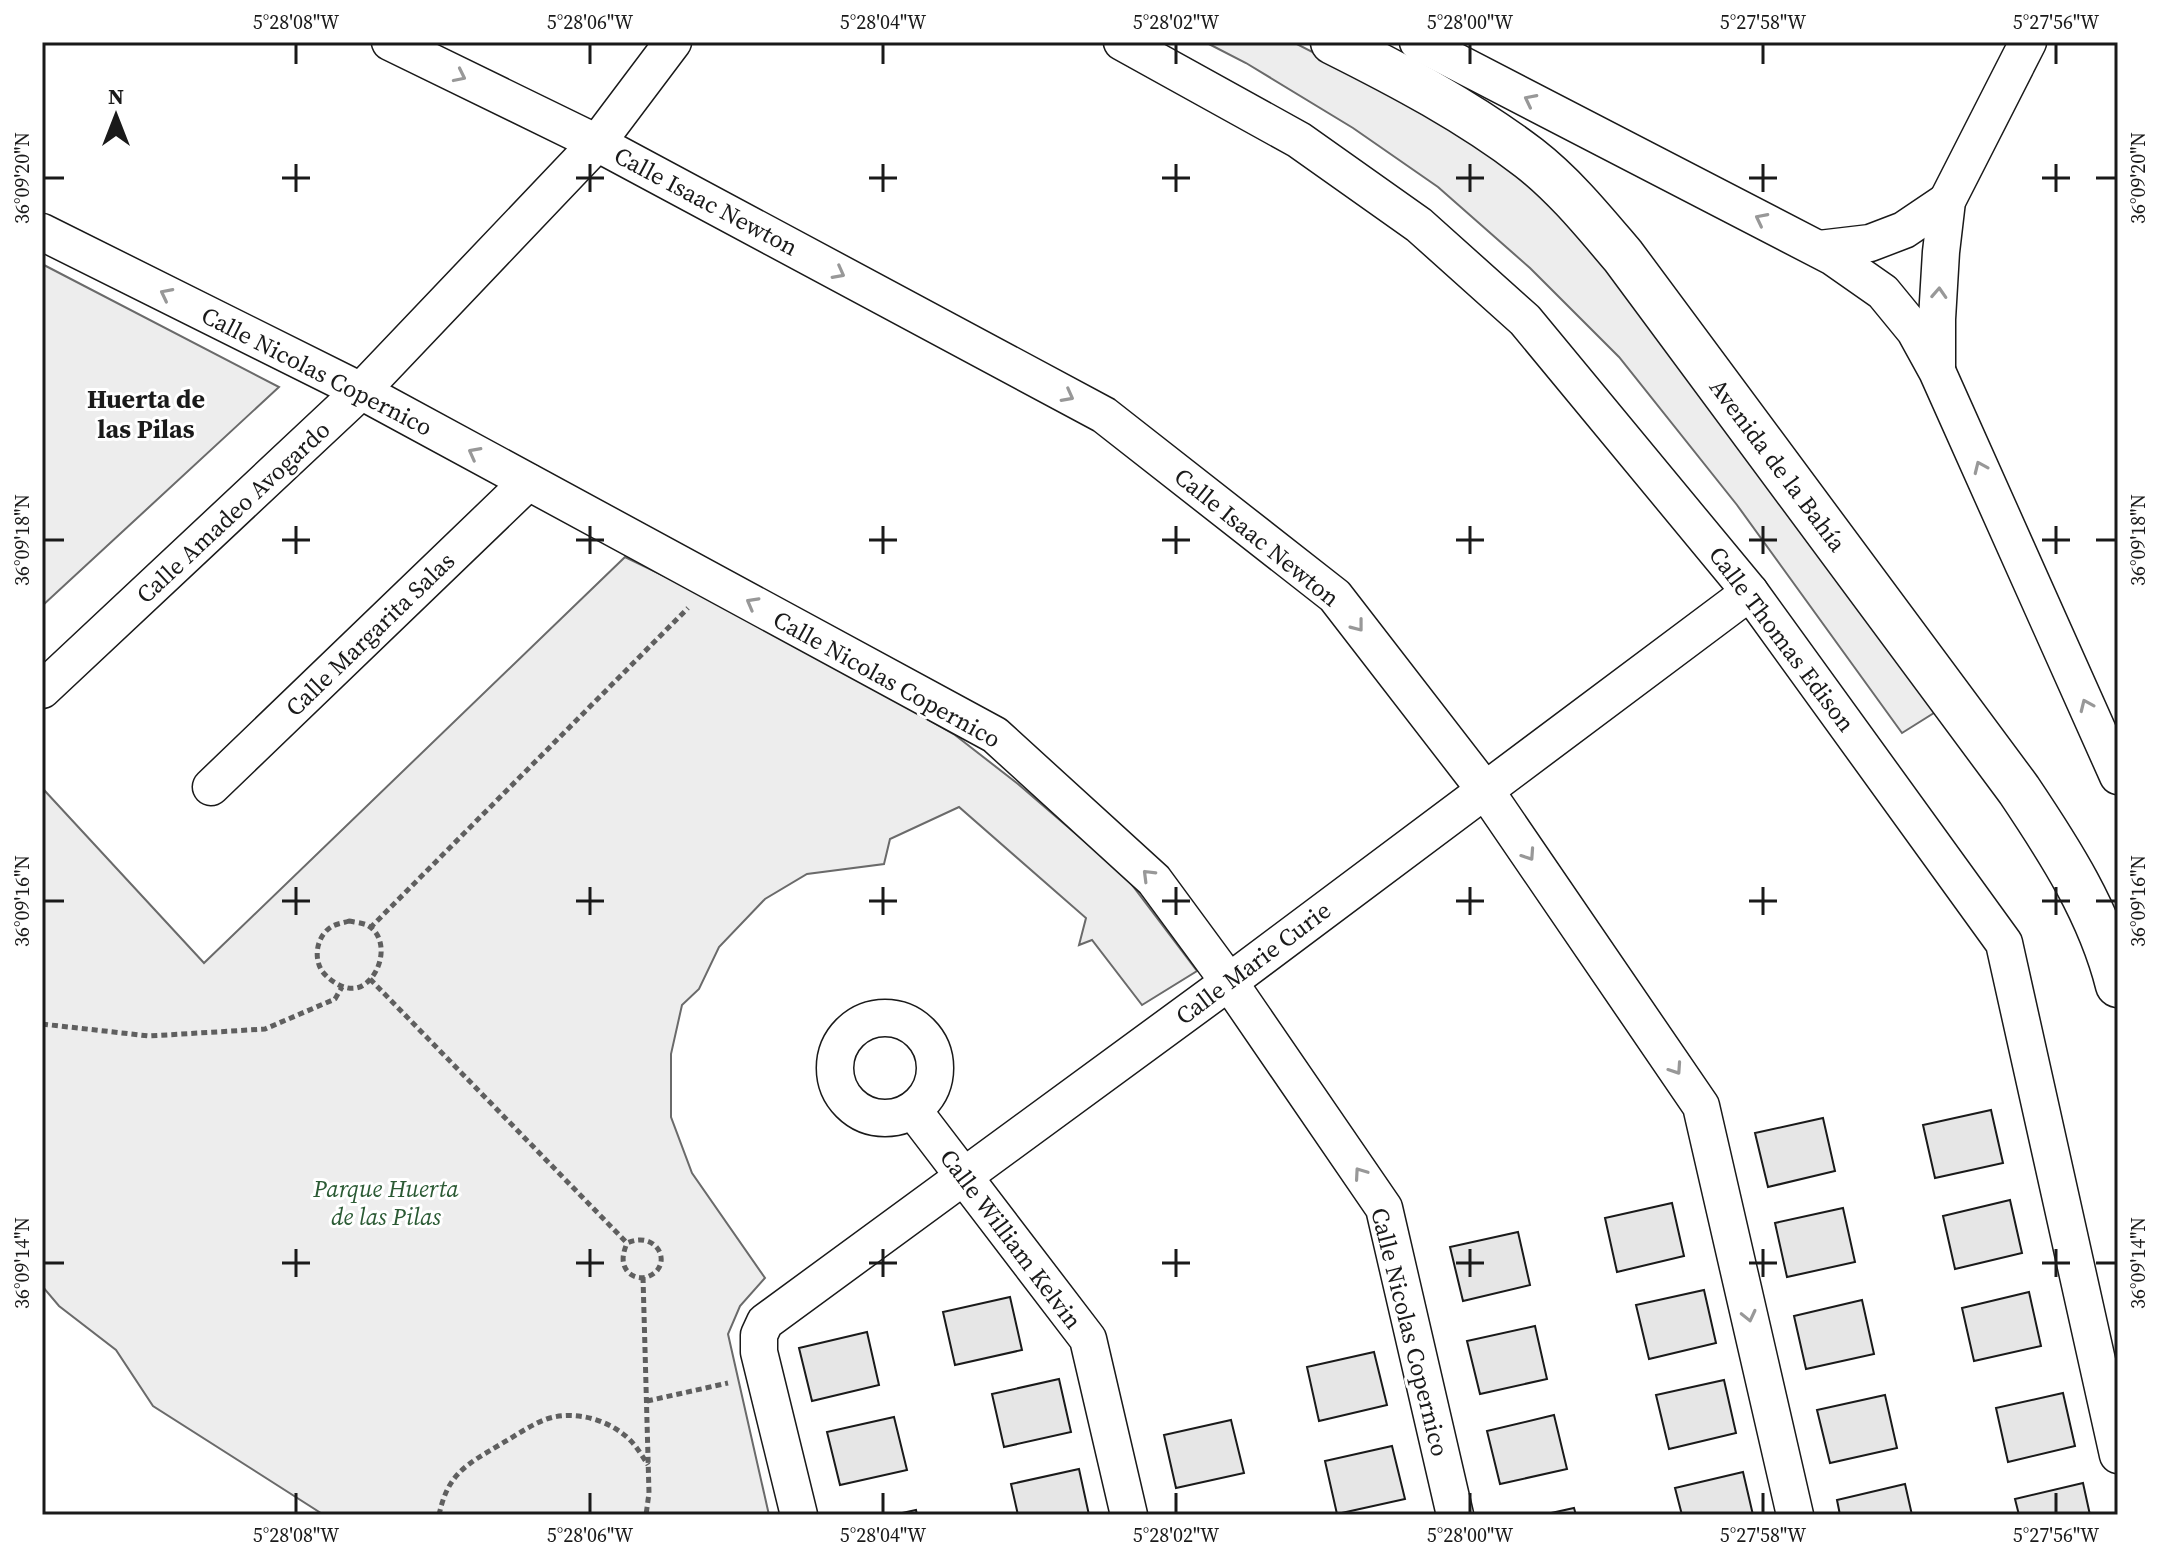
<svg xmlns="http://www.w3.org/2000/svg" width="2160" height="1557" font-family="'Source Serif 4',serif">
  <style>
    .green { fill: #ededed; stroke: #6a6a6a; stroke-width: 2 }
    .building { fill: #e6e6e6; stroke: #1a1a1a; stroke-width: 2 }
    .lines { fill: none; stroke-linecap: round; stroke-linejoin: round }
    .minor-casing { stroke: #1a1a1a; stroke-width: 39 }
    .tertiary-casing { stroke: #1a1a1a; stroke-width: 47 }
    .path { stroke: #5f5f5f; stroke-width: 5; stroke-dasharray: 6 4; stroke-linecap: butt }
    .minor { stroke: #fff; stroke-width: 36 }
    .tertiary { stroke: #fff; stroke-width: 44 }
    .oneway { stroke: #989898 }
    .ticks { fill: none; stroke: #1a1a1a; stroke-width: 3 }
    .labels { text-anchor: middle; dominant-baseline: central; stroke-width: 6; stroke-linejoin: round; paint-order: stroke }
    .street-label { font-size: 24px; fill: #1a1a1a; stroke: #fff }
    .park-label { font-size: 24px; font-style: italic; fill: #2b5a34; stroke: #fff }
    .neighbourhood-label { font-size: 26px; font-weight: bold; fill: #1a1a1a; stroke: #fff }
    .neatline { fill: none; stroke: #1a1a1a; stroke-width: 3 }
    .ticks-label { font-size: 20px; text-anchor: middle; fill: #1a1a1a }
  </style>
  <rect width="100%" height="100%" fill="#fff"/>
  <g class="green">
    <polygon points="1205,42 1293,42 1410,102 1488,149 1545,196 1613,266 1945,706 1902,733 1737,505 1619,357 1530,268 1438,187 1353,128 1246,63"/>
    <polygon points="42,264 279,387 42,606"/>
    <polygon points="625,557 751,618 955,735 1018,784 1126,877 1197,971 1142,1005 1092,940 1079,945 1086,918 959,807 890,839 884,864 807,874 765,899 719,947 699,989 682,1005 671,1054 671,1117 692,1173 765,1278 740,1306 728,1334 769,1515 324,1515 153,1406 116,1350 59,1306 42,1286 42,794 45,791 204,963"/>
  </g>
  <g class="building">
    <polygon points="1991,1110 2003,1163 1935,1178 1923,1125"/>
    <polygon points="1823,1118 1835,1171 1768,1187 1755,1133"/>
    <polygon points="2010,1200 2022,1253 1955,1269 1943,1216"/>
    <polygon points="1672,1203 1684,1256 1617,1272 1605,1218"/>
    <polygon points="1843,1208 1855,1262 1787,1277 1775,1223"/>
    <polygon points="1518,1232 1530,1285 1463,1301 1450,1247"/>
    <polygon points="1704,1290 1716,1343 1649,1359 1636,1305"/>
    <polygon points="2029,1292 2041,1346 1974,1361 1962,1308"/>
    <polygon points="1010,1297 1022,1350 955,1365 943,1312"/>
    <polygon points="1862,1300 1874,1354 1806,1369 1794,1316"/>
    <polygon points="1535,1326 1547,1379 1480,1394 1467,1341"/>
    <polygon points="867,1332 879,1385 812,1401 799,1348"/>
    <polygon points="1374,1352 1387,1405 1319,1421 1307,1367"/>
    <polygon points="1059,1379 1071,1432 1004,1447 992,1394"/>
    <polygon points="1724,1380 1736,1433 1669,1449 1656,1395"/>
    <polygon points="2063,1393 2075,1446 2008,1462 1996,1408"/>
    <polygon points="1885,1395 1897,1448 1830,1463 1817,1410"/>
    <polygon points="1554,1415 1567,1469 1500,1484 1487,1431"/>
    <polygon points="894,1417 907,1470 840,1485 827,1432"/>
    <polygon points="1231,1420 1244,1473 1176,1488 1164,1435"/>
    <polygon points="1392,1446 1405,1499 1337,1514 1325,1461"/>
    <polygon points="1079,1469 1089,1515 1018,1515 1011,1484"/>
    <polygon points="1743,1472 1753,1515 1682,1515 1675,1488"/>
    <polygon points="2083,1483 2090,1515 2019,1515 2015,1499"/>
    <polygon points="1905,1484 1912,1515 1840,1515 1837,1500"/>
    <polygon points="1574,1508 1576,1515 1542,1515"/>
    <polygon points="916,1510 917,1515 893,1515"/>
  </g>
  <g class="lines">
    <defs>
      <g id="minor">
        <polyline points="390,42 597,143 1104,415 1335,596 1485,790 1701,1106 1795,1515"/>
        <polyline points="1122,42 1299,140 1419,225 1525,320 1750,592 2004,943 2118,1455"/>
        <polyline points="1418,42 1833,257 1883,292 1915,331 1937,371 2118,776"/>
        <polyline points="42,232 361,391 995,735 1154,880 1229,982 1384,1208 1455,1515"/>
        <polyline points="1819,249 1870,243 1904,230 1947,201"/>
        <polyline points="1937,369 1937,319 1941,252 1947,201 2028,42"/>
        <polyline points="42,690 361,391 597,143 673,42"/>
        <polyline points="211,787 528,482"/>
        <circle cx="885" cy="1068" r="50"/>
        <polyline points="913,1110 1088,1339 1129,1515"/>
        <polyline points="799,1515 759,1352 759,1335 765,1322 1229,982 1750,592"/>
      </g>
      <path id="tertiary" d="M1333,42C1401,76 1469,112 1529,158C1565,186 1594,222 1623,256L2019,790C2060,851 2100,913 2118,985"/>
    </defs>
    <use href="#minor" class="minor-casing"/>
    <use href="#tertiary" class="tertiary-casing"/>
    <g class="path">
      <path d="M349,921C354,922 362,923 367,925C389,937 383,971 365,984C351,995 331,983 322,971C313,957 317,936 331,927C335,924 343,923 349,921Z"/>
      <polyline points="370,928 688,608"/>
      <path d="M370,979L627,1243C658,1229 675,1267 647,1277C640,1279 634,1277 629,1273C620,1264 623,1253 627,1243"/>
      <polyline points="42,1024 149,1036 265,1029 335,999 342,987"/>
      <polyline points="643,1277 649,1493 646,1515"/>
      <polyline points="647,1401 728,1383"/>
      <path d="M439,1515C448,1473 466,1465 501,1444C515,1436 529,1426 544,1420C572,1409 609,1419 630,1440C637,1447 643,1457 648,1465"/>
    </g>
    <use href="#minor" class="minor"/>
    <use href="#tertiary" class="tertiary"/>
  </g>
  <defs><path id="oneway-chevron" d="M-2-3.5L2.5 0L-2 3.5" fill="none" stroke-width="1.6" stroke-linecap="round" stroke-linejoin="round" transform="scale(2)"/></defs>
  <g class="oneway">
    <use href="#oneway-chevron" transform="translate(460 76) rotate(26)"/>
    <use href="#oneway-chevron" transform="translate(1530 100) rotate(-153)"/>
    <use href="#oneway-chevron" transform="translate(1761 219) rotate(-153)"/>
    <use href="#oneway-chevron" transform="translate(839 273) rotate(28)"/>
    <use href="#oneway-chevron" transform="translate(1939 293) rotate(-87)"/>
    <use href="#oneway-chevron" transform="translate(166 294) rotate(-153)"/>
    <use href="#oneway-chevron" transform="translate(1068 396) rotate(28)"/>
    <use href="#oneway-chevron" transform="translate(474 453) rotate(-152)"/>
    <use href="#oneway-chevron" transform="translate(1980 467) rotate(-114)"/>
    <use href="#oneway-chevron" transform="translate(752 603) rotate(-151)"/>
    <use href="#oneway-chevron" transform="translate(1358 626) rotate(52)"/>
    <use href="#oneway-chevron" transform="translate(2086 705) rotate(-114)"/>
    <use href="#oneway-chevron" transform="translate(1529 855) rotate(56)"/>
    <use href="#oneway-chevron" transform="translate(1148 875) rotate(-135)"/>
    <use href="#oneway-chevron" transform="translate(1676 1069) rotate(56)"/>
    <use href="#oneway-chevron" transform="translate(1360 1173) rotate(-125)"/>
    <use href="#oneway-chevron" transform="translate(1749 1316) rotate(77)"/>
  </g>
  <path class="ticks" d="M296,44V64M590,44V64M883,44V64M1176,44V64M1470,44V64M1763,44V64M2056,44V64M296,164V192M590,164V192M883,164V192M1176,164V192M1470,164V192M1763,164V192M2056,164V192M44,178H64M282,178H310M576,178H604M869,178H897M1162,178H1190M1456,178H1484M1749,178H1777M2042,178H2070M2096,178H2116M296,526V554M590,526V554M883,526V554M1176,526V554M1470,526V554M1763,526V554M2056,526V554M44,540H64M282,540H310M576,540H604M869,540H897M1162,540H1190M1456,540H1484M1749,540H1777M2042,540H2070M2096,540H2116M296,887V915M590,887V915M883,887V915M1176,887V915M1470,887V915M1763,887V915M2056,887V915M44,901H64M282,901H310M576,901H604M869,901H897M1162,901H1190M1456,901H1484M1749,901H1777M2042,901H2070M2096,901H2116M296,1249V1277M590,1249V1277M883,1249V1277M1176,1249V1277M1470,1249V1277M1763,1249V1277M2056,1249V1277M44,1263H64M282,1263H310M576,1263H604M869,1263H897M1162,1263H1190M1456,1263H1484M1749,1263H1777M2042,1263H2070M2096,1263H2116M296,1493V1513M590,1493V1513M883,1493V1513M1176,1493V1513M1470,1493V1513M1763,1493V1513M2056,1493V1513"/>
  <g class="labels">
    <g class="street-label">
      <text transform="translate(706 201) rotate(28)">Calle Isaac Newton</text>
      <text transform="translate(317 371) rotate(27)">Calle Nicolas Copernico</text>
      <text transform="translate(1778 465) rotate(53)">Avenida de la Bahía</text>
      <text transform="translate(233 512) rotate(-43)">Calle Amadeo Avogardo</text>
      <text transform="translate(1257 537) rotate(39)">Calle Isaac Newton</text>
      <text transform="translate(370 634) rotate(-44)">Calle Margarita Salas</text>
      <text transform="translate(1782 639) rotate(53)">Calle Thomas Edison</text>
      <text transform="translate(887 679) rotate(29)">Calle Nicolas Copernico</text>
      <text transform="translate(1253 963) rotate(-37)">Calle Marie Curie</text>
      <text transform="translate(1011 1239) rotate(53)">Calle William Kelvin</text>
      <text transform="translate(1410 1332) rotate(76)">Calle Nicolas Copernico</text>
    </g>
    <g class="park-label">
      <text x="386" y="1188">Parque Huerta<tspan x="386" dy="28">de las Pilas</tspan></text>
    </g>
    <g class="neighbourhood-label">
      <text x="146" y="399">Huerta de<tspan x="146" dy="30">las Pilas</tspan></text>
    </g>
  </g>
  <rect width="2160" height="1557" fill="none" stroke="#ffffff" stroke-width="88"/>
  <g transform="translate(116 116)" stroke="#ffffff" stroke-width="6" paint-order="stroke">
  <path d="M0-6L14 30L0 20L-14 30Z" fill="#1a1a1a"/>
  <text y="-12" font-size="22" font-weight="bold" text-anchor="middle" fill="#1a1a1a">N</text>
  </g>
  <rect x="44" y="44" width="2072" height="1469" class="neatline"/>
  <g class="ticks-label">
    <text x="296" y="29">5°28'08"W</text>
    <text x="590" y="29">5°28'06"W</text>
    <text x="883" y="29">5°28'04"W</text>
    <text x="1176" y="29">5°28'02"W</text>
    <text x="1470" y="29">5°28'00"W</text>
    <text x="1763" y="29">5°27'58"W</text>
    <text x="2056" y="29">5°27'56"W</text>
    <text transform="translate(22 178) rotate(-90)" y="7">36°09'20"N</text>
    <text transform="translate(2138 178) rotate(-90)" y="7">36°09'20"N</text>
    <text transform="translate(22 540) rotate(-90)" y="7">36°09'18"N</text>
    <text transform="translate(2138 540) rotate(-90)" y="7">36°09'18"N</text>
    <text transform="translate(22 901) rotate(-90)" y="7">36°09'16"N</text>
    <text transform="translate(2138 901) rotate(-90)" y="7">36°09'16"N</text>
    <text transform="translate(22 1263) rotate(-90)" y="7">36°09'14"N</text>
    <text transform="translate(2138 1263) rotate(-90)" y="7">36°09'14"N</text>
    <text x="296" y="1542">5°28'08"W</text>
    <text x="590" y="1542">5°28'06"W</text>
    <text x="883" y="1542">5°28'04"W</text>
    <text x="1176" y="1542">5°28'02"W</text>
    <text x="1470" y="1542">5°28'00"W</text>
    <text x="1763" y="1542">5°27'58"W</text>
    <text x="2056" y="1542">5°27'56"W</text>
  </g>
</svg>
